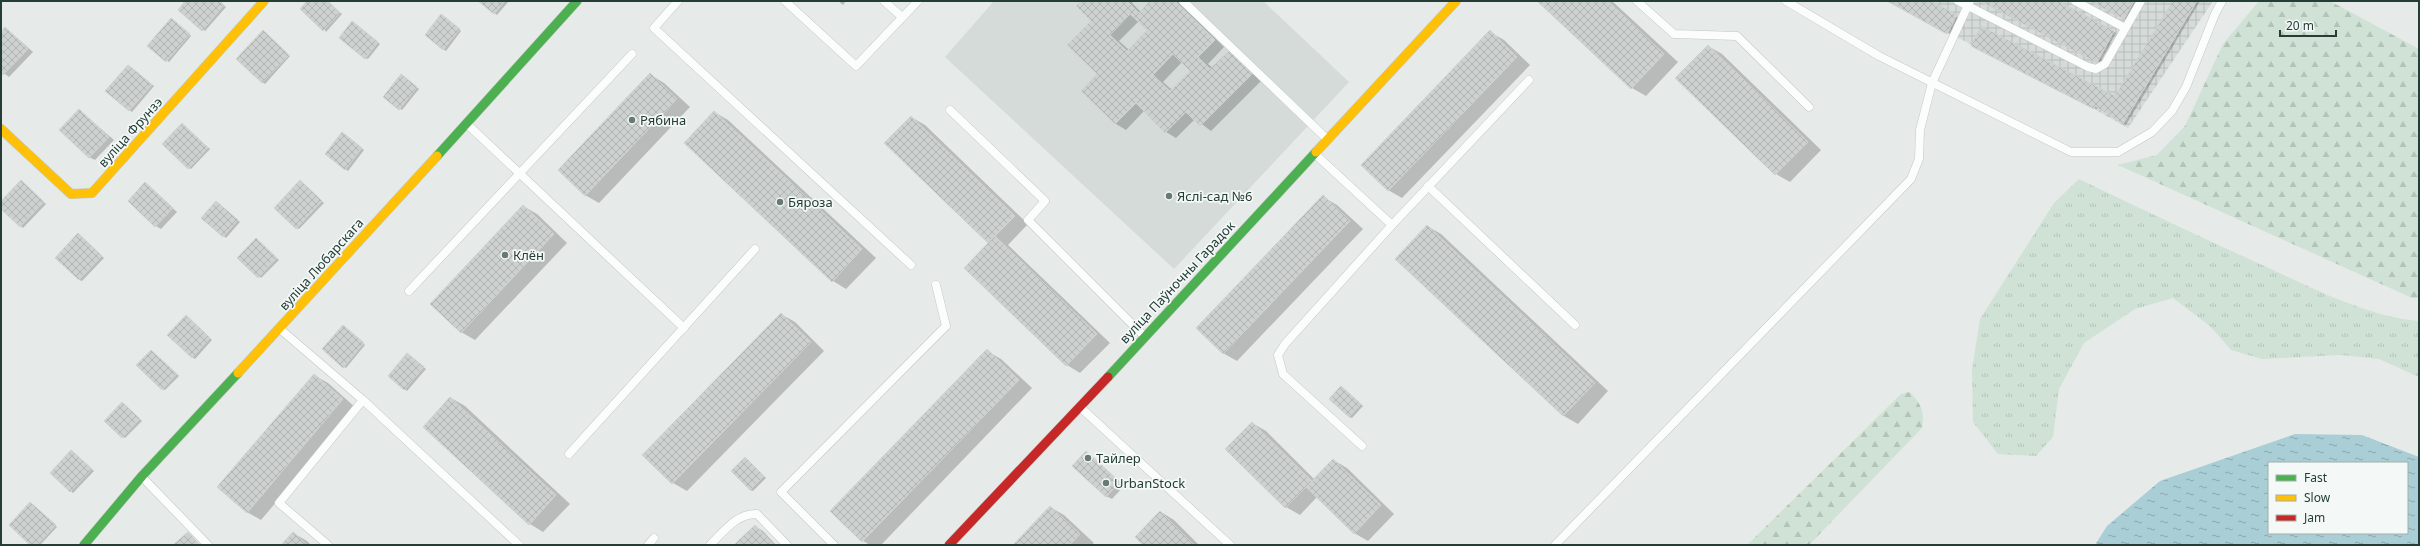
<svg xmlns="http://www.w3.org/2000/svg" width="2420" height="546" font-family="'Noto Sans',sans-serif">
  <style>
    .built { fill: #d4dbd8 }
    .industrial { fill: url(#industrial-grid) }
    .grass { fill: url(#grass-tufts) }
    .forest { fill: url(#forest-firs) }
    .water { fill: url(#water-ripples); fill-rule: evenodd }
    .shadow { fill: #0003; fill-rule: evenodd }
    .building { fill: url(#building-cross-hatch); stroke: #ced3d1; fill-rule: evenodd }
    .lines { fill: none; stroke-linecap: round; stroke-linejoin: round }
    .lane-casing { stroke: #c3c7c5; stroke-width: 9 }
    .fast-casing { stroke: #c2c8c5; stroke-width: 10 }
    .slow-casing { stroke: #c2c8c5; stroke-width: 10 }
    .jam-casing { stroke: #c2c8c5; stroke-width: 10 }
    .lane { stroke: #fbfcfc; stroke-width: 8 }
    .fast { stroke: #4caf50; stroke-width: 9 }
    .slow { stroke: #ffc107; stroke-width: 9 }
    .jam { stroke: #c62828; stroke-width: 9 }
    .poi-dot { fill: #687a75; stroke: #f4f9f7; stroke-width: 1.5 }
    .labels { text-anchor: middle; dominant-baseline: central; stroke-width: 3.5; stroke-linejoin: round; paint-order: stroke }
    .poi-label { font-size: 13px; fill: #243d37; stroke: #f4f9f7; text-anchor: start }
    .street-label { font-size: 13px; fill: #243d37; stroke: #f4f9f7 }
  </style>
  <defs>
    <pattern id="industrial-grid" width="8" height="8" patternUnits="userSpaceOnUse"><rect width="8" height="8" fill="#d4dbd8"/><path d="M0 4h8M4 0v8" fill="none" stroke="#b6bdba"/></pattern>
    <pattern id="grass-tufts" width="24" height="20" patternUnits="userSpaceOnUse"><rect width="24" height="20" fill="#d0e2d6"/><path d="M3 7l-1-3M5 7V3M7 7l1-3M15 17l-1-3M17 17v-4M19 17l1-3" fill="none" stroke="#b2c3b8"/></pattern>
    <pattern id="forest-firs" width="22" height="20" patternUnits="userSpaceOnUse"><rect width="22" height="20" fill="#d0e2d6"/><path d="M5 1l3.5 6h-7zM16 11l3.5 6h-7z" fill="#b2c3b8"/></pattern>
    <pattern id="water-ripples" width="26" height="14" patternUnits="userSpaceOnUse"><rect width="26" height="14" fill="#aaced5"/><path d="M2 4q2-2 4 0t4 0M15 11q2-2 4 0t4 0" fill="none" stroke="#8aa8ae"/></pattern>
    <pattern id="building-cross-hatch" width="8" height="8" patternUnits="userSpaceOnUse"><rect width="8" height="8" fill="#cdd1d0"/><path d="M0 0l8 8M0 8l8-8" fill="none" stroke="#b0b4b3"/></pattern>
  </defs>
  <rect width="100%" height="100%" fill="#e6eae8"/>
  <polygon class="built" points="994,1 1263,1 1349,82 1174,269 945,57"/>
  <polygon class="industrial" points="1888,1 2213,1 2128,128 2094,109"/>
  <path class="grass" d="M2079,179C2143,210 2207,240 2271,269C2319,291 2367,316 2419,321V377L2379,359L2341,355L2262,359L2231,350L2211,327L2173,298L2135,309L2084,343L2059,389L2053,437L2036,456L1998,454L1973,422L1972,370L1980,319L2054,203Z"/>
  <g class="forest">
    <polygon points="2259,1 2330,1 2419,49 2419,298 2412,298 2118,165 2157,155 2185,126 2223,44"/>
    <path d="M1910,392C1921,404 1925,412 1922,428L1809,545H1747L1901,394Z"/>
  </g>
  <path class="water" d="M2295,434L2362,435L2419,457V545H2095L2107,526L2160,481ZM2269,463H2407V533H2269Z"/>
  <g class="shadow">
    <polygon points="186,1 219,1 226,7 205,31 179,10"/>
    <polygon points="308,1 328,1 342,14 326,32"/>
    <polygon points="479,1 509,1 497,15"/>
    <polygon points="838,1 846,1 843,5"/>
    <path d="M1082,1H1134L1132,3L1141,12L1151,1H1178L1224,47L1208,64L1213,68L1229,52L1239,58L1262,80L1211,131L1195,119L1176,138L1166,132L1144,111L1126,130L1116,124L1082,91L1099,74L1092,21ZM1139,21L1148,30L1129,50L1119,41ZM1182,62L1192,71L1172,90L1163,82Z"/>
    <polygon points="1538,1 1612,1 1678,62 1646,96 1632,88"/>
    <polygon points="1889,1 1928,1 1959,18 1950,34"/>
    <polygon points="1982,1 2056,1 2116,33 2100,63"/>
    <polygon points="2091,1 2137,1 2127,20"/>
    <polygon points="2175,1 2200,1 2126,125 2098,107 2097,109 1973,45 2116,97"/>
    <polygon points="444,17 461,31 446,51 443,49"/>
    <polygon points="173,21 191,36 169,62 148,46"/>
    <polygon points="355,24 380,44 368,59 365,58"/>
    <polygon points="6,28 33,52 9,77 1,71 1,33"/>
    <polygon points="1490,32 1504,40 1530,65 1402,198 1388,190"/>
    <polygon points="265,33 290,56 265,84 262,82"/>
    <polygon points="1708,46 1722,54 1821,150 1790,182 1776,174 1677,78"/>
    <polygon points="131,67 154,86 132,112 107,91"/>
    <polygon points="651,75 664,83 690,107 599,203 585,195"/>
    <polygon points="404,77 419,89 402,110 400,109"/>
    <polygon points="79,110 114,140 95,160 89,157"/>
    <polygon points="714,112 728,120 876,258 846,289 833,281"/>
    <polygon points="911,117 925,125 1028,224 1008,245 1110,343 1080,373 1067,365 990,243 886,143"/>
    <polygon points="184,126 210,149 191,169 189,168"/>
    <polygon points="345,135 364,150 348,171 345,169"/>
    <polygon points="23,183 46,204 23,228 1,208 1,202"/>
    <polygon points="145,183 177,212 161,229 156,226"/>
    <polygon points="302,183 324,203 299,229 296,228"/>
    <polygon points="1323,197 1337,205 1363,229 1237,361 1223,353"/>
    <polygon points="218,204 240,222 226,238 203,218"/>
    <polygon points="523,206 537,214 567,243 475,340 461,332"/>
    <polygon points="1427,226 1441,234 1608,391 1578,424 1564,416 1397,259"/>
    <polygon points="81,236 104,258 82,281 79,280"/>
    <polygon points="256,239 279,260 261,278 239,258"/>
    <polygon points="781,314 795,322 824,351 687,491 673,483 644,455"/>
    <polygon points="186,316 212,340 195,359 192,357"/>
    <polygon points="345,328 365,345 346,368 344,367"/>
    <polygon points="151,351 179,376 165,390 162,389"/>
    <polygon points="987,351 1001,359 1032,388 881,545 870,545 863,541 832,511"/>
    <polygon points="410,356 426,369 407,391 389,376"/>
    <polygon points="314,375 328,383 356,408 261,520 247,512"/>
    <polygon points="1342,387 1363,406 1352,418 1349,417"/>
    <polygon points="451,398 465,406 570,504 543,532 530,524"/>
    <polygon points="125,405 142,421 125,438 123,437"/>
    <polygon points="1252,423 1266,431 1314,479 1333,460 1347,468 1394,514 1368,541 1354,533 1317,497 1300,515 1286,507"/>
    <polygon points="72,451 94,471 73,493 51,473"/>
    <polygon points="1086,452 1124,486 1112,499 1106,496"/>
    <polygon points="748,460 766,478 753,491 750,490"/>
    <polygon points="31,503 57,527 40,545 31,545"/>
    <polygon points="1050,507 1064,515 1094,543 1091,545 1014,545"/>
    <polygon points="1161,512 1174,520 1199,545 1145,545"/>
    <polygon points="755,526 763,531 776,545 736,545"/>
    <polygon points="293,533 307,541 311,545 283,545"/>
  </g>
  <g class="building">
    <polygon points="185,1 220,1 224,5 202,31 178,10"/>
    <polygon points="307,1 328,1 340,13 323,31 300,9"/>
    <polygon points="478,1 505,1 494,14"/>
    <path d="M1081,1H1127L1139,13L1150,1H1175L1215,40L1198,57L1210,69L1229,51L1252,74L1200,126L1186,112L1165,133L1136,103L1115,124L1081,91L1097,74L1067,45L1091,21L1076,6ZM1130,14L1147,30L1127,51L1110,35ZM1173,54L1190,71L1170,91L1153,75Z"/>
    <polygon points="1537,1 1608,1 1664,54 1631,89"/>
    <polygon points="1887,1 1931,1 1957,15 1947,34"/>
    <polygon points="1980,1 2058,1 2114,31 2097,63"/>
    <polygon points="2089,1 2134,1 2124,19"/>
    <polygon points="2173,1 2197,1 2123,124 2095,106 2094,109 1971,46 1981,26 2115,96"/>
    <polygon points="441,14 460,29 443,50 425,35"/>
    <polygon points="171,18 190,34 166,62 147,46"/>
    <polygon points="352,21 378,42 365,59 339,38"/>
    <polygon points="5,27 28,49 3,75 1,72 1,32"/>
    <polygon points="263,30 289,55 262,83 236,59"/>
    <polygon points="1490,30 1517,57 1388,191 1361,165"/>
    <polygon points="1708,45 1808,142 1775,175 1675,78"/>
    <polygon points="128,65 152,85 129,111 105,91"/>
    <polygon points="650,73 677,99 585,196 558,170"/>
    <polygon points="401,74 417,87 399,110 383,97"/>
    <polygon points="79,109 109,137 89,158 59,130"/>
    <polygon points="714,111 862,249 832,282 684,143"/>
    <polygon points="911,116 1015,216 988,243 884,143"/>
    <polygon points="182,123 208,148 188,169 162,144"/>
    <polygon points="342,132 362,148 345,170 325,154"/>
    <polygon points="21,180 44,202 20,227 1,209 1,201"/>
    <polygon points="300,180 322,201 296,229 274,208"/>
    <polygon points="145,182 173,208 155,227 128,201"/>
    <polygon points="1323,195 1350,221 1223,354 1196,328"/>
    <polygon points="216,201 238,220 223,237 201,218"/>
    <polygon points="523,205 554,234 461,333 430,304"/>
    <polygon points="1427,225 1595,383 1563,416 1395,259"/>
    <polygon points="78,233 102,256 79,280 55,258"/>
    <polygon points="995,236 1097,334 1066,366 964,268"/>
    <polygon points="256,238 277,258 258,278 237,258"/>
    <polygon points="781,313 811,342 672,484 642,455"/>
    <polygon points="186,315 210,338 192,358 167,335"/>
    <polygon points="343,325 364,343 343,368 322,349"/>
    <polygon points="987,349 1019,380 862,542 830,511"/>
    <polygon points="151,350 177,374 162,390 136,365"/>
    <polygon points="407,353 424,367 404,390 388,376"/>
    <polygon points="314,374 343,399 247,513 217,487"/>
    <polygon points="1341,386 1361,404 1349,417 1329,399"/>
    <polygon points="450,397 556,495 529,525 423,427"/>
    <polygon points="122,402 140,419 122,438 104,421"/>
    <polygon points="1252,422 1312,481 1285,508 1225,449"/>
    <polygon points="71,450 92,469 70,492 50,473"/>
    <polygon points="1086,451 1120,482 1106,497 1072,466"/>
    <polygon points="745,457 764,476 750,490 731,471"/>
    <polygon points="1333,459 1381,505 1354,534 1306,487"/>
    <polygon points="30,502 56,525 37,545 30,545 9,525"/>
    <polygon points="1050,506 1080,534 1070,545 1013,545"/>
    <polygon points="1160,511 1194,545 1143,545 1135,537"/>
    <polygon points="755,525 774,545 734,545"/>
    <polygon points="188,532 200,545 173,545"/>
    <polygon points="293,532 307,545 281,545"/>
  </g>
  <g class="lines">
    <defs>
      <g id="lane">
        <polyline points="678,1 654,28 911,265"/>
        <polyline points="785,1 856,66 918,1"/>
        <polyline points="884,1 902,17"/>
        <polyline points="1183,1 1327,139"/>
        <polyline points="1637,1 1674,34 1737,36 1809,107"/>
        <polyline points="1786,1 1879,56 2071,152 2118,152 2152,132 2172,111 2186,87 2215,14 2222,1"/>
        <polyline points="1958,1 2088,67 2096,69 2105,64 2141,1"/>
        <polyline points="2075,1 2125,28"/>
        <polyline points="950,110 1045,201 1028,220 1144,336"/>
        <polyline points="467,124 684,328"/>
        <polyline points="1316,155 1392,225"/>
        <polyline points="1428,186 1575,325"/>
        <polyline points="409,291 632,54"/>
        <polyline points="280,329 363,400 279,503 328,545"/>
        <polyline points="363,400 519,545"/>
        <polyline points="1080,407 1230,545"/>
        <polyline points="1362,446 1283,374 1278,355 1285,344 1392,225 1529,80"/>
        <polyline points="569,454 755,249"/>
        <polyline points="142,477 208,545"/>
        <polyline points="648,545 654,538"/>
        <path d="M710,545C723,532 737,513 757,514L787,545"/>
        <polyline points="834,545 781,492 946,326 936,285"/>
        <polyline points="1555,545 1911,179 1919,159 1920,130 1932,83 1970,1"/>
      </g>
      <g id="fast">
        <polyline points="437,156 577,1"/>
        <polyline points="1108,377 1316,152"/>
        <polyline points="84,545 142,476 238,373"/>
      </g>
      <g id="slow">
        <polyline points="1,129 71,194 92,193 264,1"/>
        <polyline points="1316,152 1456,1"/>
        <polyline points="238,373 437,156"/>
      </g>
      <polyline id="jam" points="949,545 1108,377"/>
    </defs>
    <use href="#lane" class="lane-casing"/>
    <use href="#fast" class="fast-casing"/>
    <use href="#slow" class="slow-casing"/>
    <use href="#jam" class="jam-casing"/>
    <use href="#lane" class="lane"/>
    <use href="#fast" class="fast"/>
    <use href="#slow" class="slow"/>
    <use href="#jam" class="jam"/>
  </g>
  <g class="poi-dot">
    <circle cx="632" cy="120" r="4"/>
    <circle cx="1169" cy="196" r="4"/>
    <circle cx="780" cy="202" r="4"/>
    <circle cx="505" cy="255" r="4"/>
    <circle cx="1088" cy="458" r="4"/>
    <circle cx="1106" cy="483" r="4"/>
  </g>
  <g class="labels">
    <g class="poi-label">
      <text x="640" y="120">Рябина</text>
      <text x="1177" y="196">Яслі-сад №6</text>
      <text x="788" y="202">Бяроза</text>
      <text x="513" y="255">Клён</text>
      <text x="1096" y="458">Тайлер</text>
      <text x="1114" y="483">UrbanStock</text>
    </g>
    <g class="street-label">
      <text transform="translate(130 132) rotate(-48)">вуліца Фрунзэ</text>
      <text transform="translate(321 264) rotate(-48)">вуліца Любарскага</text>
      <text transform="translate(1177 282) rotate(-47)">вуліца Паўночны Гарадок</text>
    </g>
  </g>
  <rect width="2420" height="546" fill="none" stroke="#243d37" stroke-width="4"/>
  <rect x="2268" y="462" width="140" height="72" fill="#f4f9f7" stroke="#a1aeaa"/>
  <rect x="2276" y="475" width="20" height="6" fill="#4caf50" stroke="#a1aeaa"/>
  <text x="2304" y="482" font-size="12" fill="#243d37">Fast</text>
  <rect x="2276" y="495" width="20" height="6" fill="#ffc107" stroke="#a1aeaa"/>
  <text x="2304" y="502" font-size="12" fill="#243d37">Slow</text>
  <rect x="2276" y="515" width="20" height="6" fill="#c62828" stroke="#a1aeaa"/>
  <text x="2304" y="522" font-size="12" fill="#243d37">Jam</text>
  <path d="M2280 30v6h56v-6" fill="none" stroke="#243d37" stroke-width="2"/>
  <text x="2286" y="30" font-size="12" fill="#243d37" stroke="#f4f9f7" stroke-width="3" paint-order="stroke">20 m</text>
</svg>
